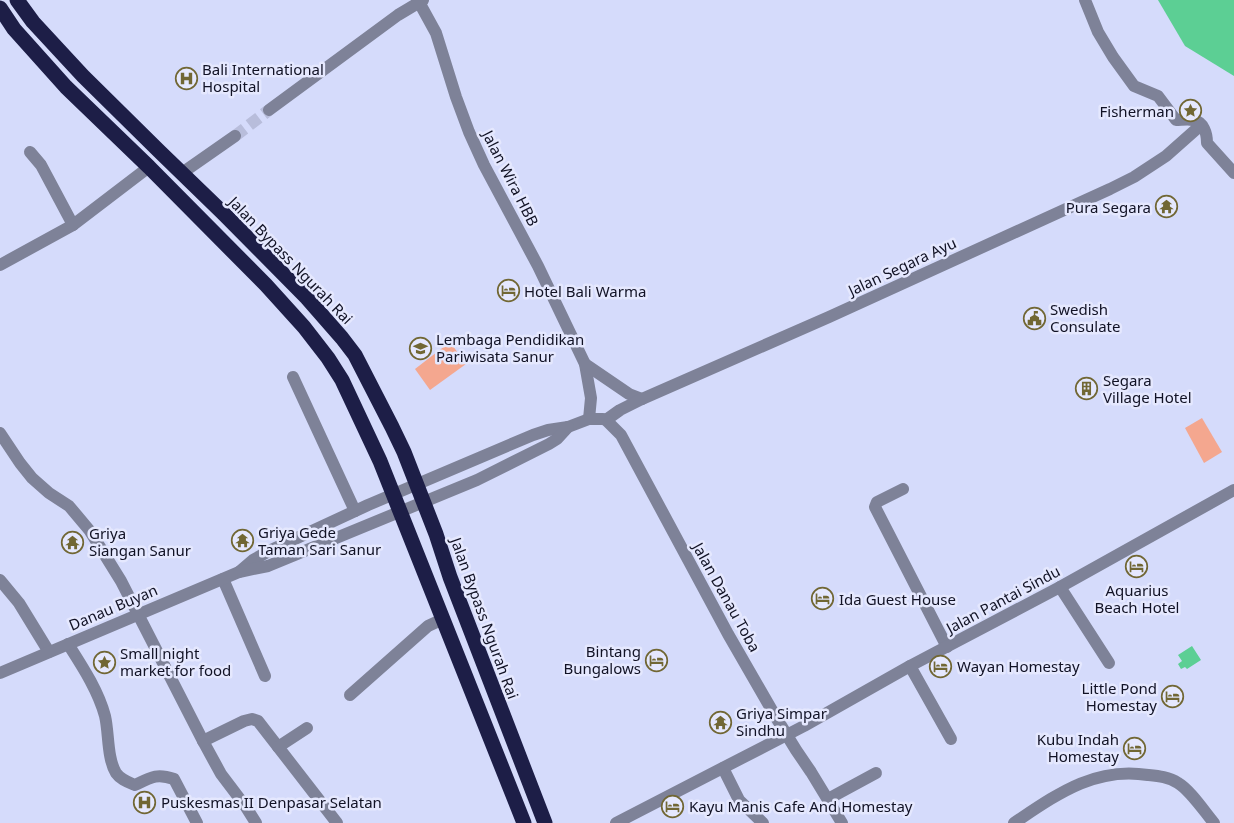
<svg xmlns="http://www.w3.org/2000/svg" width="1234" height="823" font-family="'Noto Sans',sans-serif">
  <style>
    .green { fill: #f4a78f }
    .water { fill: #5ccf94 }
    .lines { fill: none; stroke-linecap: round; stroke-linejoin: round }
    .minor-tunnel { stroke: #b8bddb; stroke-width: 12; stroke-dasharray: 12 6; stroke-linecap: butt }
    .minor { stroke: #7e8298; stroke-width: 12 }
    .highway { stroke: #1d1e47; stroke-width: 15 }
    .labels { text-anchor: middle; dominant-baseline: central; stroke-width: 5; stroke-linejoin: round; paint-order: stroke }
    .poi-label { font-size: 15px; fill: #111225; stroke: #e5e8fe; text-anchor: start }
    .street-label { font-size: 15px; fill: #111225; stroke: #e5e8fe }
  </style>
  <rect width="100%" height="100%" fill="#d5dbfb"/>
  <g class="green">
    <polygon points="450,342 466,364 430,390 415,369"/>
    <polygon points="1202,418 1222,452 1204,463 1185,428"/>
  </g>
  <g class="water">
    <polygon points="1158,0 1234,0 1234,76 1185,46"/>
    <polygon points="1192,646 1201,660 1187,669 1185,667 1181,669 1178,664 1182,661 1178,655"/>
  </g>
  <g class="lines">
    <polyline class="minor-tunnel" points="235,136 269,110"/>
    <g class="minor">
      <path d="M1085,0L1098,32L1113,57L1134,86L1158,96L1176,120C1181,120 1188,119 1193,120C1204,122 1207,134 1207,143L1234,173"/>
      <polyline points="419,2 436,33 456,97 469,132 484,165 538,266 585,364 591,398 589,419"/>
      <polyline points="269,110 398,15 423,0"/>
      <polyline points="30,152 41,165 73,225"/>
      <polyline points="182,173 235,136"/>
      <polyline points="0,265 73,225 149,167"/>
      <polyline points="585,364 629,394 642,399"/>
      <polyline points="293,377 355,511"/>
      <polyline points="606,420 620,410 642,399 829,317 1110,189 1134,177 1166,156 1201,125"/>
      <polyline points="0,433 20,463 32,478 49,493 69,506 90,531 121,581 203,741 221,774 246,807 256,823"/>
      <polyline points="903,489 877,502 875,507 947,647"/>
      <polyline points="239,572 253,560 269,551 368,505 533,435 548,430 568,427 589,419 603,419 606,420 621,435 728,634 777,719 796,750 811,772 842,823"/>
      <polyline points="223,579 265,676"/>
      <polyline points="0,580 19,603 49,652"/>
      <polyline points="1060,587 1109,663"/>
      <path d="M68,644C82,666 98,690 105,716C109,733 107,758 116,773C121,780 128,782 135,785C151,777 157,773 174,779L197,823"/>
      <polyline points="910,666 951,739"/>
      <polyline points="0,673 239,572 268,566 477,480 549,444 557,439 568,427"/>
      <polyline points="350,695 428,626 443,619"/>
      <polyline points="203,741 244,721 252,719 258,721 337,823"/>
      <polyline points="278,747 307,728"/>
      <polyline points="723,768 739,800 763,823"/>
      <polyline points="828,799 876,773"/>
      <polyline points="616,823 804,726 910,666 1060,587 1234,490"/>
      <path d="M1014,823C1056,795 1095,766 1148,775C1158,776 1169,777 1178,783C1190,790 1204,811 1214,823"/>
    </g>
    <g class="highway">
      <polyline points="17,0 33,22 83,76 159,151 223,213 307,298 342,338 355,355 392,427 404,452 436,534 450,577 545,823"/>
      <polyline points="0,8 14,29 66,87 149,167 266,285 304,327 328,358 342,380 380,461 524,823"/>
    </g>
  </g>
  <defs>
    <symbol id="hospital-ring" viewBox="-11 -11 22 22"><circle r="9.5" fill="#e5e8fe" stroke="#716734" stroke-width="1.5"/><path d="M-5-5h3v3.5h4V-5h3V5h-3V1.5h-4V5h-3Z" fill="#716734"/></symbol>
    <symbol id="sight-ring" viewBox="-11 -11 22 22"><circle r="9.5" fill="#e5e8fe" stroke="#716734" stroke-width="1.5"/><path d="M0-6L1.8-2.2L6-1.7L2.9 1.2L3.7 5.4L0 3.3L-3.7 5.4L-2.9 1.2L-6-1.7L-1.8-2.2Z" fill="#716734"/></symbol>
    <symbol id="temple-ring" viewBox="-11 -11 22 22"><circle r="9.5" fill="#e5e8fe" stroke="#716734" stroke-width="1.5"/><path d="M0-6L5-2H3V0L6.5 2.5H4V6H1.5V3h-3V6H-4V2.5H-6.5L-3 0V-2H-5Z" fill="#716734"/></symbol>
    <symbol id="hotel-ring" viewBox="-11 -11 22 22"><circle r="9.5" fill="#e5e8fe" stroke="#716734" stroke-width="1.5"/><path d="M-6-4.5h1.5V1H6V5H4.5V3h-9V5H-6ZM-4 0a1.8 1.8 0 1 1 3.6 0ZM.5 0V-2.5h3Q6-2.5 6 0Z" fill="#716734"/></symbol>
    <symbol id="civic-ring" viewBox="-11 -11 22 22"><circle r="9.5" fill="#e5e8fe" stroke="#716734" stroke-width="1.5"/><path d="M-.6-6.5H3V-4.5H.6V-3L4-1V1h2V6H-6V1h2V-1L-.6-3ZM-1.2 2.5V6h2.4V2.5Z" fill="#716734"/></symbol>
    <symbol id="school-ring" viewBox="-11 -11 22 22"><circle r="9.5" fill="#e5e8fe" stroke="#716734" stroke-width="1.5"/><path d="M0-5L7-2L0 1L-7-2ZM-4 1L0 2.5L4 1V4Q0 6-4 4Z" fill="#716734"/></symbol>
    <symbol id="building-ring" viewBox="-11 -11 22 22"><circle r="9.5" fill="#e5e8fe" stroke="#716734" stroke-width="1.5"/><path d="M-4-6H4V6H1V3H-1V6H-4ZM-2.5-4.3h1.7v1.8h-1.7ZM.8-4.3h1.7v1.8H.8ZM-2.5-1h1.7V.8h-1.7ZM.8-1h1.7V.8H.8Z" fill="#716734"/></symbol>
  </defs>
  <g fill-rule="evenodd">
    <use href="#hospital-ring" x="174" y="66" width="25" height="25"/>
    <use href="#sight-ring" x="1178" y="98" width="25" height="25"/>
    <use href="#temple-ring" x="1154" y="194" width="25" height="25"/>
    <use href="#hotel-ring" x="496" y="278" width="25" height="25"/>
    <use href="#civic-ring" x="1022" y="306" width="25" height="25"/>
    <use href="#school-ring" x="408" y="336" width="25" height="25"/>
    <use href="#building-ring" x="1074" y="376" width="25" height="25"/>
    <use href="#temple-ring" x="230" y="528" width="25" height="25"/>
    <use href="#temple-ring" x="60" y="530" width="25" height="25"/>
    <use href="#hotel-ring" x="1124" y="554" width="25" height="25"/>
    <use href="#hotel-ring" x="810" y="586" width="25" height="25"/>
    <use href="#hotel-ring" x="644" y="648" width="25" height="25"/>
    <use href="#sight-ring" x="92" y="650" width="25" height="25"/>
    <use href="#hotel-ring" x="928" y="654" width="25" height="25"/>
    <use href="#hotel-ring" x="1160" y="684" width="25" height="25"/>
    <use href="#temple-ring" x="708" y="710" width="25" height="25"/>
    <use href="#hotel-ring" x="1122" y="736" width="25" height="25"/>
    <use href="#hospital-ring" x="132" y="790" width="25" height="25"/>
    <use href="#hotel-ring" x="660" y="794" width="25" height="25"/>
  </g>
  <g class="labels">
    <g class="poi-label">
      <text x="202" y="69">Bali International<tspan x="202" dy="17">Hospital</tspan></text>
      <text x="1174" y="111" text-anchor="end">Fisherman</text>
      <text x="1151" y="207" text-anchor="end">Pura Segara</text>
      <text x="524" y="291">Hotel Bali Warma</text>
      <text x="1050" y="309">Swedish<tspan x="1050" dy="17">Consulate</tspan></text>
      <text x="436" y="339">Lembaga Pendidikan<tspan x="436" dy="17">Pariwisata Sanur</tspan></text>
      <text x="1103" y="380">Segara<tspan x="1103" dy="17">Village Hotel</tspan></text>
      <text x="258" y="532">Griya Gede<tspan x="258" dy="17">Taman Sari Sanur</tspan></text>
      <text x="89" y="533">Griya<tspan x="89" dy="17">Siangan Sanur</tspan></text>
      <text x="1137" y="590" text-anchor="middle">Aquarius<tspan x="1137" dy="17">Beach Hotel</tspan></text>
      <text x="839" y="599">Ida Guest House</text>
      <text x="641" y="651" text-anchor="end">Bintang<tspan x="641" dy="17">Bungalows</tspan></text>
      <text x="120" y="653">Small night<tspan x="120" dy="17">market for food</tspan></text>
      <text x="957" y="666">Wayan Homestay</text>
      <text x="1157" y="688" text-anchor="end">Little Pond<tspan x="1157" dy="17">Homestay</tspan></text>
      <text x="736" y="713">Griya Simpar<tspan x="736" dy="17">Sindhu</tspan></text>
      <text x="1119" y="739" text-anchor="end">Kubu Indah<tspan x="1119" dy="17">Homestay</tspan></text>
      <text x="161" y="802">Puskesmas II Denpasar Selatan</text>
      <text x="689" y="806">Kayu Manis Cafe And Homestay</text>
    </g>
    <g class="street-label">
      <text transform="translate(511 178) rotate(63)">Jalan Wira HBB</text>
      <text transform="translate(291 260) rotate(46)">Jalan Bypass Ngurah Rai</text>
      <text transform="translate(902 266) rotate(-25)">Jalan Segara Ayu</text>
      <text transform="translate(727 597) rotate(61)">Jalan Danau Toba</text>
      <text transform="translate(1003 599) rotate(-28)">Jalan Pantai Sindu</text>
      <text transform="translate(113 607) rotate(-23)">Danau Buyan</text>
      <text transform="translate(485 618) rotate(70)">Jalan Bypass Ngurah Rai</text>
    </g>
  </g>
</svg>
